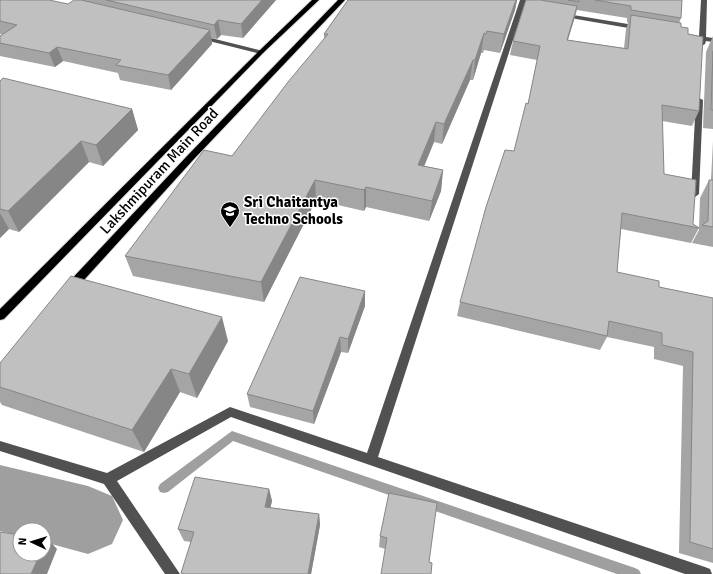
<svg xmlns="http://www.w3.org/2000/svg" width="713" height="574" font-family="Signika,sans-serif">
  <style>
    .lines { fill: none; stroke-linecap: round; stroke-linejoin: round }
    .stream { fill: #9f9f9f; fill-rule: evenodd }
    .river { fill: #9f9f9f; fill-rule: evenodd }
    .major-casing { stroke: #dbdbdb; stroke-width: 2 }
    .minor { fill: #515151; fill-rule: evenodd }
    .major { fill: #000; fill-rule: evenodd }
    .wall { fill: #a5a5a5; fill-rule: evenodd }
    .shaded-wall { fill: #868686 }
    .building { fill: #c0c0c0; stroke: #868686 }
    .labels { text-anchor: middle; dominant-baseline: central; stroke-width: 3; stroke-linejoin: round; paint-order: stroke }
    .street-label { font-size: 15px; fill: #000; stroke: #fff }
    .poi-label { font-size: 15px; font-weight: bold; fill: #000; stroke: #fff; text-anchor: start }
  </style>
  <rect width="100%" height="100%" fill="#fff"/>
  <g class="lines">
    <polygon class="stream" points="232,431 635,568 639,570 641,574 617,574 233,441 168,492 164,493 160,492 158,488 160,484"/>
    <polygon class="river" points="0,465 88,486 112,496 123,520 112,544 88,554 44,542 44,530 20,530 20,536 0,531"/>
    <defs>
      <g id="major">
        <polygon points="312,0 319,0 263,53 4,319 0,320 0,309 259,51"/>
        <polygon points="338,0 345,0 194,159 74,291 66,291 65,288 66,285 188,155"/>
      </g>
    </defs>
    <use href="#major" class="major-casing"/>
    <g class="minor">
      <polygon points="520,0 526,0 378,457 705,567 710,569 712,574 685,574 231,417 117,481 180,574 165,574 104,484 0,451 0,441 107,473 230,407 367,453"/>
      <polygon points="701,0 707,0 706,37 713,38 713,42 706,41 705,44 702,46 699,44 699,40 686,36 689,34 699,36"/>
      <polygon points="561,13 640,26 643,28 640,30 559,16 559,14"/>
      <polygon points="199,35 263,51 264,52 261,54 197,38 197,36"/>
      <polygon points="696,98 699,98 703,100 699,194 695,197 691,194"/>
    </g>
    <use href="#major" class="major"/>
  </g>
  <g class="wall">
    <polygon points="0,0 68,4 84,0 83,0 276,0 243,38 221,35 217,39 211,38 212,44 171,90 120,80 118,73 63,61 55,67 0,56 0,36 2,34 0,34"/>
    <polygon points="348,0 517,0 515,10 500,53 484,50 483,53 481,53 473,80 470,80 442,144 434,142 424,166 443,170 441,191 429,221 366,207 364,211 316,200 264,302 133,276 125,256 232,156 324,40 324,34"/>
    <path d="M543,0H682L681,18L679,23L681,27L688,34L699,111L692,126L662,121L664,174L693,224L699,228L691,243L621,229L617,272L659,287L713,298V563L679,553L683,366L654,359V347L607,337L600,350L457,316L460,302L514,151L528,104L537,60L510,55L513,41ZM577,10L627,18V22L628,23L626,29L624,48L568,40Z"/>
    <polygon points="713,36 713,129 703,128 706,52"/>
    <polygon points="0,81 132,109 138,130 103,166 89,162 19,232 9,229 0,238"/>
    <polygon points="713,141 713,247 692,243 699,230 700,198 709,180 711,180"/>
    <polygon points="365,306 348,353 341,352 314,424 250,407 247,394"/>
    <polygon points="228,341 197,398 180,392 144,452 2,405 0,402 0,387"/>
    <polygon points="269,489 272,501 270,508 319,514 320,525 311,574 182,574 191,542 184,541 178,529"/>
    <polygon points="437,503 385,549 379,547 380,536"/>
  </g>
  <g class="shaded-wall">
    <polygon points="262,0 276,0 243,38 241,24"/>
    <polygon points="516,0 517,0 515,10 500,53 504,34"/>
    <polygon points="577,6 574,20 563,54 567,40"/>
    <polygon points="218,20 221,35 217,39 214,25"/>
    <polygon points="210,30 212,44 171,90 168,75"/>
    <polygon points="484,33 481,53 473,80 475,60"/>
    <polygon points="57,47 63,61 55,67 49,53"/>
    <polygon points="473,60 470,80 442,144 444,124"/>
    <polygon points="132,109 138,130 103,166 96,145"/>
    <polygon points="436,122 434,142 416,186 418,165"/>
    <polygon points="81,141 89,162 19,232 8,211"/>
    <polygon points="443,170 441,191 429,221 432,201"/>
    <polygon points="315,180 316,200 264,302 261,282"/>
    <polygon points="366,187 366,207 364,211 364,190"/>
    <polygon points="0,213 9,229 0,238"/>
    <polygon points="365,291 365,306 348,353 348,339"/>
    <polygon points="222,317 228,341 197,398 189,374"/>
    <polygon points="340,337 341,352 314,424 313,411"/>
    <polygon points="171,369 180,392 144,452 132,430"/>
    <polygon points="269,489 272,501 268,518 265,507"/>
    <polygon points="319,514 320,525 311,574 308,574"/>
    <polygon points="47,538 57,549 47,574 31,574 40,554 44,554 44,544"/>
  </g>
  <g class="building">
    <polygon points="0,0 49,0 68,4 74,0 81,0 210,30 168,75 116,65 121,60 57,47 49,53 0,43 0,36 17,25 0,21"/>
    <polygon points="106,0 262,0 241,24 218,20 214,25"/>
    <polygon points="348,0 516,0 504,34 487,31 486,34 484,33 475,60 473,60 444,124 436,122 418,165 443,170 432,201 366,187 364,190 315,180 261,282 125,256 204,150 232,156 288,82 328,34 324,34"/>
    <polygon points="526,0 540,0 577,6 567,40 628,49 631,15 681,23 681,27 688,28 688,34 703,37 699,111 662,105 664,174 696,180 693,224 699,228 622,213 617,272 659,281 659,287 713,298 713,549 690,542 693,352 662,345 662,333 609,321 607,336 460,302 486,207 505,150 514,151 526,103 528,104 540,46 513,41"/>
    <polygon points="568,0 579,0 579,2"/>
    <polygon points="595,0 682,0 681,18 631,10 631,6"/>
    <polygon points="713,51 713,110 711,110"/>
    <polygon points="3,78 132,109 96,145 81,141 8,211 0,209 0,81"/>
    <polygon points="709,180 713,180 713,227 702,225 708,221"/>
    <polygon points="71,276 222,317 189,374 171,369 132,430 0,387 0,363"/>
    <polygon points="300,277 365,291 348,339 340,337 313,411 247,394"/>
    <polygon points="195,477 269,489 265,507 319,514 308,574 184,574 181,573 194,532 178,529"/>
    <polygon points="389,493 437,503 429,562 432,563 431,574 381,574 387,538 380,536"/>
    <polygon points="0,532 20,535 20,554 40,554 31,574 0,574"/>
    <polygon points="44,538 47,538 44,544"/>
  </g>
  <defs>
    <symbol id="school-pin" viewBox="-11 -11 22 30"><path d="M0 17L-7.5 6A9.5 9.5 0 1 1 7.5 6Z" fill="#000" stroke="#fff"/><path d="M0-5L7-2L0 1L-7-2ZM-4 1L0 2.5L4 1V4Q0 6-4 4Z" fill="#fff"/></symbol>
  </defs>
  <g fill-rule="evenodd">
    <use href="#school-pin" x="219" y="200" width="22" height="30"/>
  </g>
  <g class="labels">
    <g class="street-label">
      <text transform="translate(159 171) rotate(-47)">Lakshmipuram Main Road</text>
    </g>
    <g class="poi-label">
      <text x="244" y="202">Sri Chaitantya<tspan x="244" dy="17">Techno Schools</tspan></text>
    </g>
  </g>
  <g transform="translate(32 542) rotate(274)"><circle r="19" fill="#ffffff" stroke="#999999"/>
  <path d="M0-3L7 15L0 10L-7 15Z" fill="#000000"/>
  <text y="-6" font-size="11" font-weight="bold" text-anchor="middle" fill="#000000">N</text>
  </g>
</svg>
